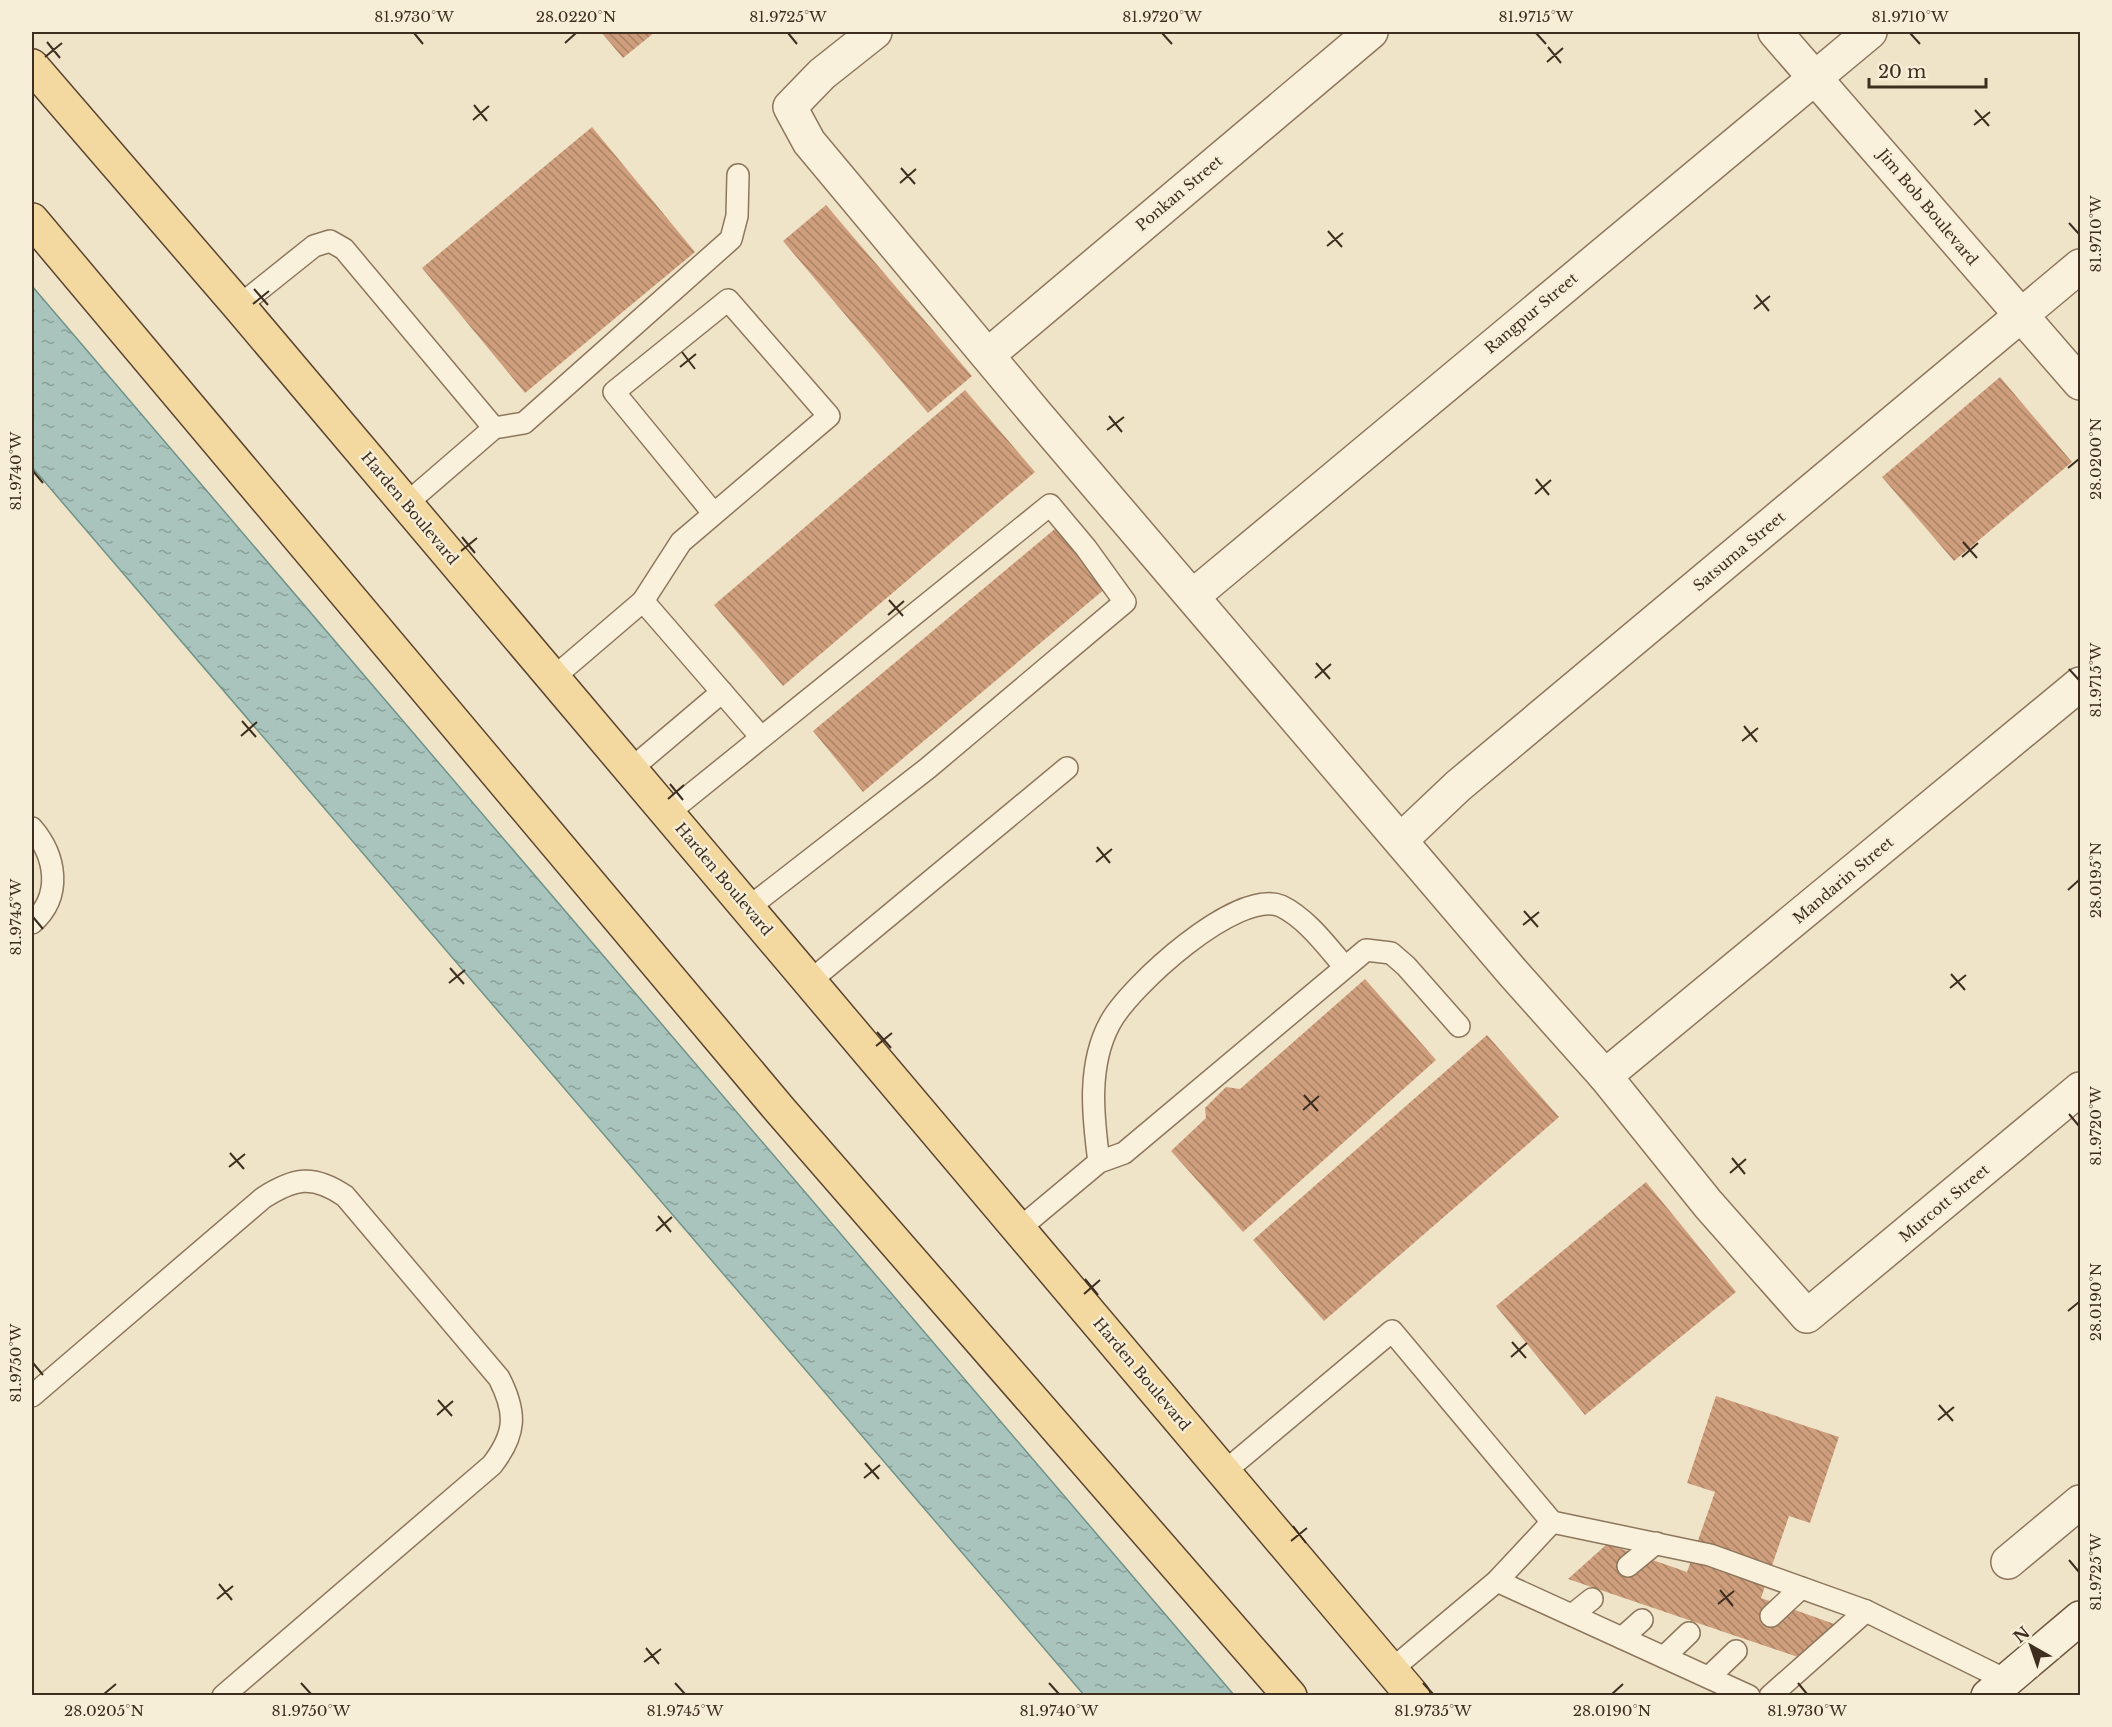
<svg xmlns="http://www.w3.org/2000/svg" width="2112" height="1727" font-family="'Libre Baskerville',serif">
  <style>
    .water { fill: url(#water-ripples); stroke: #6f938a; stroke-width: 1.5 }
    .building { fill: url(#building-back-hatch) }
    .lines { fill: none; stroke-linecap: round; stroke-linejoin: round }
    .lane-casing { stroke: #8d765c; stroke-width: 24 }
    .street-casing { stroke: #8d765c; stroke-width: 36 }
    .secondary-casing { stroke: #6f573f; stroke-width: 36 }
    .primary-casing { stroke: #5b4430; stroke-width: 36 }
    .lane { stroke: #faf1dc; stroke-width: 21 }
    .street { stroke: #faf1dc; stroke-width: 33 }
    .secondary { stroke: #faf1dc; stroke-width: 33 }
    .primary { stroke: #f3d9a0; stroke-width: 33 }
    .ticks { fill: none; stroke: #3d2e20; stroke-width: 2 }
    .labels { text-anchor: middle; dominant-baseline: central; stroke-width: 4.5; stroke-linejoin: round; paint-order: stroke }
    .street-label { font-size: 15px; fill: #3d2e20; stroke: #f7eed8 }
    .neatline { fill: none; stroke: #3d2e20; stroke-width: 2 }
    .ticks-label { font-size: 15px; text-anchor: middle; fill: #3d2e20 }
  </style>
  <defs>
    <pattern id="water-ripples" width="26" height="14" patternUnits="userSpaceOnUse" patternTransform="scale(1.5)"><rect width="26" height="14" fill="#a9c4bc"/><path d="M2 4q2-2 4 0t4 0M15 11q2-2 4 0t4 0" fill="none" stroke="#8ba098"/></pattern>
    <pattern id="building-back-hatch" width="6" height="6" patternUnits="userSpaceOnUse" patternTransform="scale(1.5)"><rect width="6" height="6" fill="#cf9f7d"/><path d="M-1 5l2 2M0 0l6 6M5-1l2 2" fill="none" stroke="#a98266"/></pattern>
  </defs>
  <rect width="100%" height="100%" fill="#f0e4c8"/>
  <polygon class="water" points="32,286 1234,1695 1084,1695 32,467"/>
  <g class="building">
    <polygon points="601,32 655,32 623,58"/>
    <polygon points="592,127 695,252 525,393 422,268"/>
    <polygon points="826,205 972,376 928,413 783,241"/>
    <polygon points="2000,377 2072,462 1954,561 1882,477"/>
    <polygon points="965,390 1035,472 783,686 714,605"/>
    <polygon points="1062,523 1112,583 863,792 813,731"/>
    <polygon points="1365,979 1436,1060 1243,1232 1171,1151 1206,1118 1205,1108 1226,1087 1240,1089"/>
    <polygon points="1487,1035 1559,1117 1324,1321 1253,1240"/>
    <polygon points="1646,1182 1736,1292 1585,1415 1496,1306"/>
    <polygon points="1716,1396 1839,1437 1810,1523 1789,1516 1761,1598 1840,1626 1801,1658 1568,1579 1607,1544 1687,1572 1715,1492 1687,1483"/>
  </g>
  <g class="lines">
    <defs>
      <g id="lane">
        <polyline points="239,306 314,246 330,241 344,249 494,428"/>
        <polyline points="406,504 494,428 524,423 731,239 737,216 738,175"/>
        <polyline points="643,601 761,737"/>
        <polyline points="553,678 643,601 681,542 829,416 728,300 614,392 714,514"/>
        <polyline points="631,769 722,692"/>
        <polyline points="668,813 1050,505 1086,548 1125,602 928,768 748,908"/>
        <path d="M32,828C56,856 63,896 32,923"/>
        <polyline points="810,981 1067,768"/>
        <path d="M1099,1162C1093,1117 1087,1065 1110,1023C1129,987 1237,888 1281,906C1306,918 1326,945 1344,966"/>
        <polyline points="1020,1228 1099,1162 1124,1153 1366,950 1391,953 1406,966 1459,1026"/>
        <path d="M32,1396L263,1198C294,1178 313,1174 345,1196L499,1378C517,1413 516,1434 492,1465L223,1696"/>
        <polyline points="1224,1472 1392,1331 1552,1522 1497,1581 1391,1670"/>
        <polyline points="1552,1522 1710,1555 1866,1611"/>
        <polyline points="1628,1566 1656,1543"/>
        <polyline points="1497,1581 1749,1696"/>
        <polyline points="1572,1615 1592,1599"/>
        <polyline points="1771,1616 1801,1588"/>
        <polyline points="1622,1638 1642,1620"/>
        <polyline points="1664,1657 1689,1633"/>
        <polyline points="1710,1676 1736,1651"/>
        <polyline points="1770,1696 1866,1611 2006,1680"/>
      </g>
      <g id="street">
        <polyline points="875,32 822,74 790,107 809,142 1037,415 1514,974 1605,1076 1708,1204 1807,1316 2080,1089"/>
        <polyline points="1775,32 2080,383"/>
        <polyline points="988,355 1371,32"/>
        <polyline points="1193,596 1870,32"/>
        <polyline points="1401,840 1458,786 2080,266"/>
        <polyline points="1605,1076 2080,684"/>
        <polyline points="2008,1562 2080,1502"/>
      </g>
      <polyline id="secondary" points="1988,1696 2080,1618"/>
      <g id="primary">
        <polyline points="32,66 239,306 1413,1696"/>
        <polyline points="32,220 780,1110 1290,1696"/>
      </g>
    </defs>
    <use href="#lane" class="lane-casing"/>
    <use href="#street" class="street-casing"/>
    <use href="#secondary" class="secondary-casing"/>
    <use href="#primary" class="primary-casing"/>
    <use href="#lane" class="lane"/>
    <use href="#street" class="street"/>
    <use href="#secondary" class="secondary"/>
    <use href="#primary" class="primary"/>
  </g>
  <path class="ticks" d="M414,33L423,44M788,33L797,44M1162,33L1172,44M1536,33L1546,44M1910,33L1920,44M47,42L60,58M565,43L576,33M1548,47L1561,63M45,57L62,43M1547,62L1563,48M474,105L487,121M1975,110L1989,126M473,120L489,106M1974,125L1990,112M901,168L915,184M900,183L916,169M2069,223L2079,234M1328,231L1342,247M1327,246L1343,233M254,289L268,305M1756,295L1769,311M253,304L269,291M1754,309L1770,296M682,352L695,369M680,367L696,354M1109,416L1122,432M1107,430L1124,417M2068,468L2079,459M33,471L43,483M1536,479L1549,495M1535,494L1551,480M462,537L475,553M1963,542L1977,558M461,551L477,538M1962,557L1978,543M889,600L903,616M888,615L904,601M1316,663L1330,679M2069,669L2079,680M1315,678L1331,664M242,721L256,737M1744,726L1757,742M241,736L257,722M1742,741L1758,728M670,784L683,800M668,799L684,785M1097,847L1110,863M1096,862L1112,849M2068,890L2079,880M1524,911L1538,927M33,917L43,929M1523,925L1539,912M450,968L464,984M1951,974L1965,990M449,983L465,970M1950,988L1966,975M877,1032L891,1048M876,1046L892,1033M1304,1095L1318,1111M1303,1110L1319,1096M2069,1114L2079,1126M230,1153L244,1169M1732,1158L1745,1174M229,1167L245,1154M1730,1173L1746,1159M658,1216L671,1232M656,1231L672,1217M1085,1279L1098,1295M1084,1294L1100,1280M2068,1311L2079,1302M1512,1342L1526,1358M1511,1357L1527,1343M33,1363L43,1375M438,1400L452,1416M1939,1405L1953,1421M437,1415L453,1401M1938,1420L1954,1407M865,1463L879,1479M864,1478L880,1465M1293,1526L1306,1543M1291,1541L1307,1528M2069,1560L2079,1572M219,1584L232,1600M1720,1590L1733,1606M217,1599L233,1586M1718,1604L1734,1591M646,1648L659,1664M644,1662L661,1649M301,1683L311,1694M675,1683L685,1694M1049,1683L1059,1694M1423,1683L1433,1694M1798,1683L1807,1694M104,1694L116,1684M1612,1694L1623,1684"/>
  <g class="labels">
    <g class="street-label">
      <text transform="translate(1179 193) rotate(-40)">Ponkan Street</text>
      <text transform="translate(1928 207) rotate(50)">Jim Bob Boulevard</text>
      <text transform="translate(1531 313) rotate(-40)">Rangpur Street</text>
      <text transform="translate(410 508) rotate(50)">Harden Boulevard</text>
      <text transform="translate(1739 551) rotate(-40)">Satsuma Street</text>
      <text transform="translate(724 879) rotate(50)">Harden Boulevard</text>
      <text transform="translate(1843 880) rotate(-40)">Mandarin Street</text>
      <text transform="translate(1944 1203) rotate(-40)">Murcott Street</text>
      <text transform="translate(1142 1374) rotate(50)">Harden Boulevard</text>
    </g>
  </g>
  <rect width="2112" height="1727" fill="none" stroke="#f7eed8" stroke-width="66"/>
  <g transform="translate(2031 1646) rotate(320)" stroke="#f7eed8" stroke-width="4.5" paint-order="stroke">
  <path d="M0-4.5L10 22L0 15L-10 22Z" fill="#3d2e20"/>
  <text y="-9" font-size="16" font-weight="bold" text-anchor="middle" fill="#3d2e20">N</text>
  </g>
  <path d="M1869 78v9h117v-9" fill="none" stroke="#3d2e20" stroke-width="3"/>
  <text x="1878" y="78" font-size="18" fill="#3d2e20" stroke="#f7eed8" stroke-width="4.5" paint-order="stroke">20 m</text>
  <rect x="33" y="33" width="2046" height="1661" class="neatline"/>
  <g class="ticks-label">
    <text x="414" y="22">81.9730°W</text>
    <text x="576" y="22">28.0220°N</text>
    <text x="788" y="22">81.9725°W</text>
    <text x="1162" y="22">81.9720°W</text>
    <text x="1536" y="22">81.9715°W</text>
    <text x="1910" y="22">81.9710°W</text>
    <text transform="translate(2096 234) rotate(-90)" y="5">81.9710°W</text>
    <text transform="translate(2096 459) rotate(-90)" y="5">28.0200°N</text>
    <text transform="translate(16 471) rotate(-90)" y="5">81.9740°W</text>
    <text transform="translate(2096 680) rotate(-90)" y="5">81.9715°W</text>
    <text transform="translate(2096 880) rotate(-90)" y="5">28.0195°N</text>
    <text transform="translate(16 917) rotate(-90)" y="5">81.9745°W</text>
    <text transform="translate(2096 1126) rotate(-90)" y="5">81.9720°W</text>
    <text transform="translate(2096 1302) rotate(-90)" y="5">28.0190°N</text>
    <text transform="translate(16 1363) rotate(-90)" y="5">81.9750°W</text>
    <text transform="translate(2096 1572) rotate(-90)" y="5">81.9725°W</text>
    <text x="104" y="1716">28.0205°N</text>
    <text x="311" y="1716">81.9750°W</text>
    <text x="685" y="1716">81.9745°W</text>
    <text x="1059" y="1716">81.9740°W</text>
    <text x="1433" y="1716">81.9735°W</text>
    <text x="1612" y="1716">28.0190°N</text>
    <text x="1807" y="1716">81.9730°W</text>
  </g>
</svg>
